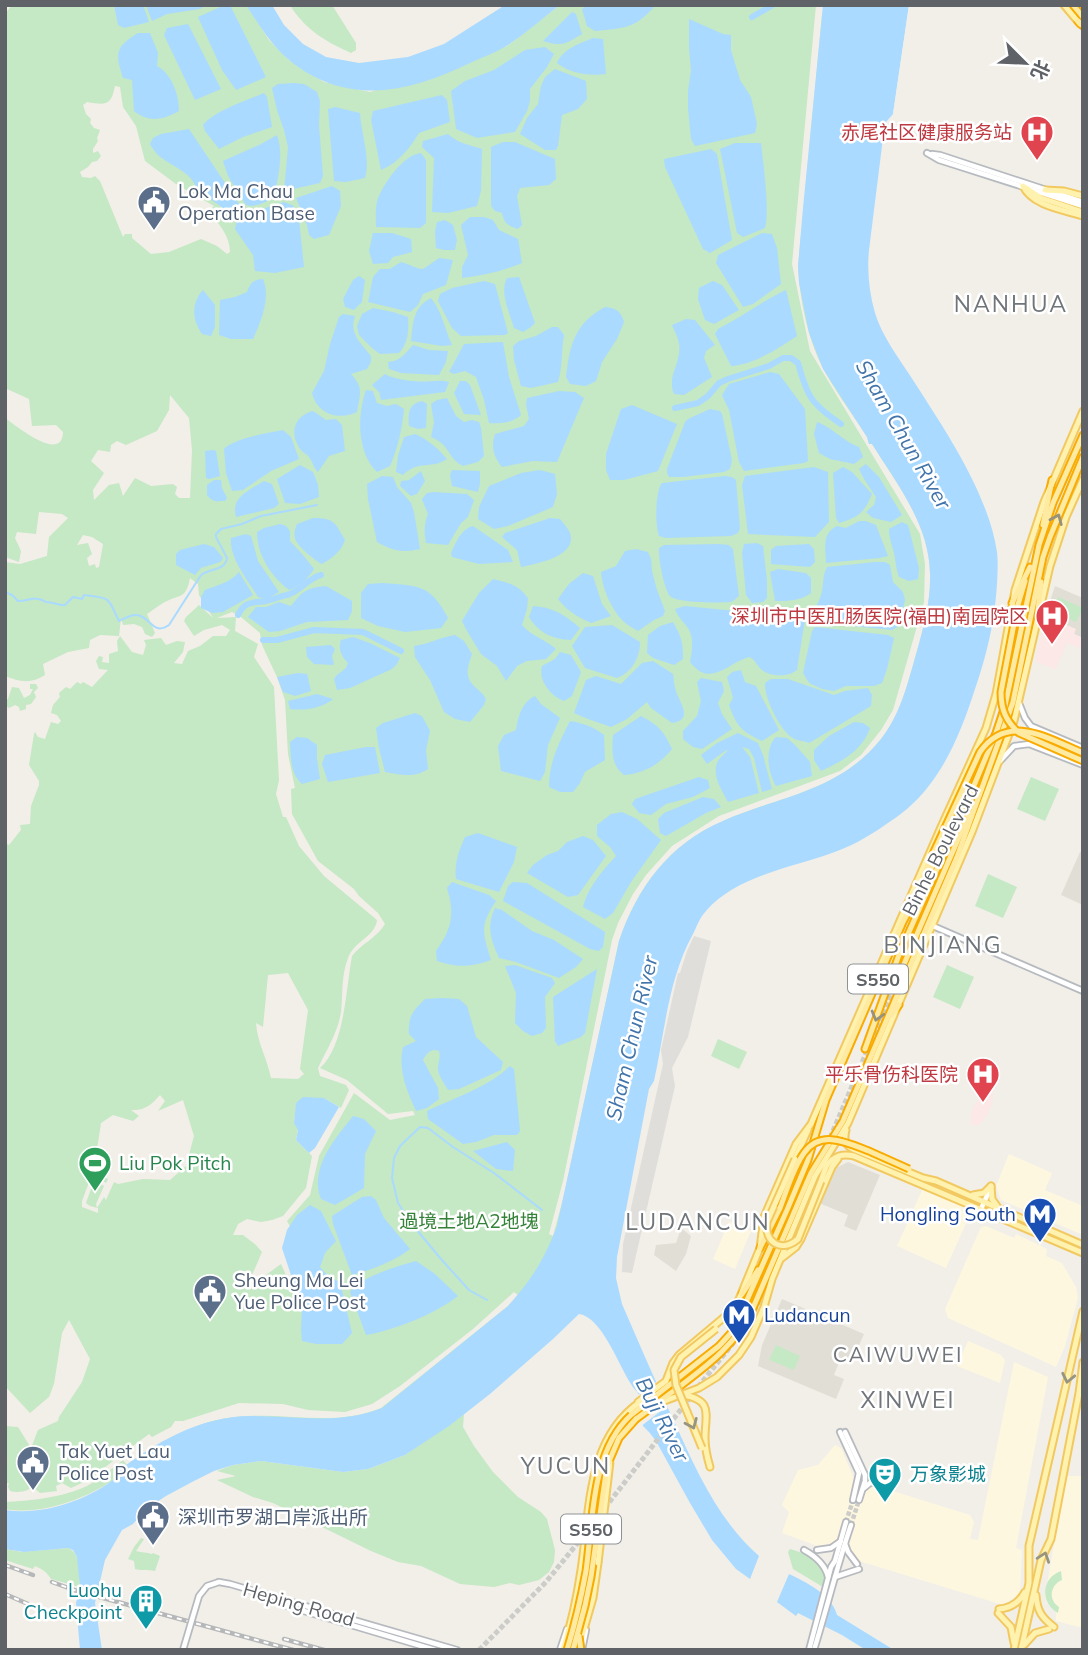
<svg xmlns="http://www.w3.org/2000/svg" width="1088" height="1655" font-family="Mulish,'Noto Sans SC',sans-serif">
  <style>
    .commercial { fill: #fef7e0 }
    .industrial { fill: #e0deda }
    .education { fill: #e1ded6 }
    .medical { fill: #fce8e6 }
    .green { fill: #c5e8c5; fill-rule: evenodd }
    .water { fill: #aadaff }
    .pier { fill: #f1efe8 }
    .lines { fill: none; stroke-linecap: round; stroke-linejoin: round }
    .stream { stroke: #aadaff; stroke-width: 2 }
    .river { stroke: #aadaff; stroke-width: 6 }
    .secondary-tunnel { stroke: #ccccc8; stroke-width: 4.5; stroke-dasharray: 4.5 2; stroke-linecap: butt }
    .trunk-tunnel { stroke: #ccccc8; stroke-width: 5; stroke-dasharray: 5 2.5; stroke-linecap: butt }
    .secondary-casing { stroke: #b6babf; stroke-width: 8 }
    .primary-casing { stroke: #f2c960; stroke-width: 9 }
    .trunk-casing { stroke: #f9ab00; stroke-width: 9 }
    .secondary { stroke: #fff; stroke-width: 4.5 }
    .primary { stroke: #fff2af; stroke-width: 5 }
    .trunk { stroke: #feeaa1; stroke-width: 5 }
    .rail-casing { stroke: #b6b7b8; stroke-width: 4.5 }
    .rail { stroke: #fff; stroke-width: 2; stroke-dasharray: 5; stroke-linecap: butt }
    .secondary-bridge-casing { stroke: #b6babf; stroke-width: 8; stroke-linecap: butt }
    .primary-bridge-casing { stroke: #f2c960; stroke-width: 9; stroke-linecap: butt }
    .trunk-bridge-casing { stroke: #f9ab00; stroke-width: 9; stroke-linecap: butt }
    .secondary-bridge { stroke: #fff; stroke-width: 4.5 }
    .primary-bridge { stroke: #fff2af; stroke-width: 5 }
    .trunk-bridge { stroke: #feeaa1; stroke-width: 5 }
    .oneway { stroke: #97927c }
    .oneway2 { stroke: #979581 }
    .labels { text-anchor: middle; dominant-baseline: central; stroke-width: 5; stroke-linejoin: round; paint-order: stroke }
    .shield { fill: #fff; stroke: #8f9295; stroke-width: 2 }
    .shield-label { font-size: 18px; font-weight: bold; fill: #5f6368 }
    .health-label { font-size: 19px; fill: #be3a42; stroke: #fff; text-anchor: end }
    .service-label { font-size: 19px; fill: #4e5e75; stroke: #fff; text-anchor: start }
    .street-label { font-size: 19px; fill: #5f6368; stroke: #fff }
    .leisure-label { font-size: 19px; fill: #27864d; stroke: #fff; text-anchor: start }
    .transit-label { font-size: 19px; fill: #164399; stroke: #fff; text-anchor: end }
    .park-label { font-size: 19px; fill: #348238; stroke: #fff }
    .culture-label { font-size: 19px; fill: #0d838f; stroke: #fff; text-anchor: start }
    .water-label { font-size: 21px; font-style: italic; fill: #4174aa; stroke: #fff }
    .neighbourhood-label { font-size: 21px; letter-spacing: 2px; fill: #70757a; stroke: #fff }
    .quarter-label { font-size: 23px; letter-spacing: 2px; fill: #70757a; stroke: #fff }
  </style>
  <rect width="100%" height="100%" fill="#f1efe8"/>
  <g class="commercial">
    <polygon points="1009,1154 1052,1173 1045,1190 1083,1206 1083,1235 1001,1200 996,1186"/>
    <polygon points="923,1188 972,1210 946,1268 897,1246"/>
    <polygon points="729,1222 751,1231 735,1269 713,1259"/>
    <polygon points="986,1226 1014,1238 1016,1234 1047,1249 1046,1256 1062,1263 1076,1287 1078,1298 1065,1346 1056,1367 948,1318 945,1309 981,1227"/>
    <polygon points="968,1341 1001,1355 1005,1360 1000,1383 957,1366"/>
    <polygon points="1014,1362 1048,1377 1016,1548 1022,1550 1020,1594 1003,1605 859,1561 782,1533 789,1512 782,1505 798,1470 818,1465 835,1445 841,1448 854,1479 970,1515 974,1522 970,1539 978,1540"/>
    <polygon points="1066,1476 1083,1476 1083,1628 1056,1621 1056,1612 1047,1603 1045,1596"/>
  </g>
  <polygon class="industrial" points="694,936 711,941 688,1037 672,1068 675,1086 632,1273 622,1272 623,1244 663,1064 661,1050 678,973 680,973 687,951"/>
  <g class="education">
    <polygon points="1055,586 1083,598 1083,638 1074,634 1075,629 1045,616"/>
    <polygon points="1080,852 1083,853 1083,905 1061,895"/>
    <polygon points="848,1162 880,1175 856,1231 844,1226 848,1215 819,1203 834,1169"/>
    <polygon points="681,1228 691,1236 686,1254 676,1271 654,1255 656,1245 676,1243"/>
    <polygon points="782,1299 864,1334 851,1364 840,1360 834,1375 844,1379 836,1399 758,1366 762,1345"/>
  </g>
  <g class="medical">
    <polygon points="1045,616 1076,629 1074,634 1083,638 1083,649 1067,643 1056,669 1035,662"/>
    <polygon points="985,1088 990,1088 993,1091 993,1101 988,1114 982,1122 977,1126 973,1125 971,1124 971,1115 973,1108"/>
  </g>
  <g class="green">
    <path d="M12,5H247L269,40L289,60L324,82L370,92L507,46L560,5H816L792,264L810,351L920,534L925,564L924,602L893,710L881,730L861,755L840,771L719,816L672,846L646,875L633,894L618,923L612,940L563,1181L549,1234L553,1236L563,1199L619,941C637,888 669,844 723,821C780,796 840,791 881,739C901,714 908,682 917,651C924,626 931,600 930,573C929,524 897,484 872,444H869L867,437C853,415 837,394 825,372C808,341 800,302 798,266L823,5L813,138L900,478L936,560L922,657L887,741L838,783L726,823L564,1223L531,1287L384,1414L119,1476C89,1498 42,1516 5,1509V1502C30,1501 64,1497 87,1486C100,1479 111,1469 123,1460L127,1465C135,1458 145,1453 154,1448C185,1429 212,1417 249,1416C295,1414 337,1426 381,1408L508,1306L518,1295L514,1292L473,1329L400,1386L372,1404L345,1412L308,1410L283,1404L239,1403L183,1421H175L171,1427L152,1437L149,1434L88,1480L71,1488L62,1483L56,1486L57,1491L40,1493L32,1486C28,1492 18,1493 10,1491L8,1487L9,1483H5V1426L18,1427L31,1448L38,1430L58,1421L59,1417L82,1382L90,1359L69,1320L62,1333L54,1384L49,1397L30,1413L5,1386V843L9,845L21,830L20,825L30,824L31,806L39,785V781L29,765L34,734L35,732L38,737L45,739L51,722L58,724L61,721L57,715L51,713L53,705L60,697L59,693L66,687L70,689L77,682L81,684L83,682L92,687L108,670L99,669L96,661L99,656L103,657L102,662L109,663V654L118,651L117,641L120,636L132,652L143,655L146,645L144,640L161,638L166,645L177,641L185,642L183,652L174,663L182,664L188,651L200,646L213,636H226L230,630L222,625L204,630L194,636L184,621L186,617L199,605L213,618L199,595L198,584L190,578C186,598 182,594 167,601C160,604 153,610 147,614L155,633L152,637L145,634L142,627L134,624L123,625L121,618L119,636L100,635L90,640L89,648L68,652L43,664L45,675C31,684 20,682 5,676V562L20,564L47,556L49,537L68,518L62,514L39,512L36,534L17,532L15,538L21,551L19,562L5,557V418C15,425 62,464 63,432L56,425L32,426L29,399L5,388V14ZM115,86L120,87L123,107L136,126L145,161L176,184L214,206L208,212C219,223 230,236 230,252L227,254L217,246L201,239L169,252L151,254L132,238V234H125L123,237L100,181L95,176L91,178L82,177L80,172L88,167L92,162L97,161L101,156L98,151L93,153V149L98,141L97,138L100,130L94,128L90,123L91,119L86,114L83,105L87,102C106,105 111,106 115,86ZM170,395L189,418L192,450L190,498H179L175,494L177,487L173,484L151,486L135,478L123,496L119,483L109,485L94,500L93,490L104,473L91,461L98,450L110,452L111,445L117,441L126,445L157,431L169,410ZM83,535L92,537L103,544L99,567L96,568L95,564L89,566L87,558L92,554L88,543L77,545ZM232,612L241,617L260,633L262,645L277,677L285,700L288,754L295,788L291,789L292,814L318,861L354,889L359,896L378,913L385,924C377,938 362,943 352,956C346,988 345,1046 320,1068L347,1080L388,1114L413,1111L415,1115L390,1120L354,1093L319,1156L310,1195L287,1221L290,1226L302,1310L292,1299L295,1295L281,1264L266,1275L254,1278L252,1275L262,1252L256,1245L243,1235H233L238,1224L247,1219L261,1222L272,1220L283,1216L306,1188L312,1156L296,1140L298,1129L294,1122L296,1108L324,1098L341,1108L349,1090L346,1085L320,1076L318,1068C326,1051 338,1032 341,1012C343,994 341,976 348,958C354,941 375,937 377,920L324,876L299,846L286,817H283L276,794L279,780L274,687L254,657L258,644L235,631L236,617L217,618ZM288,973L308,1010L300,1069L304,1074L298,1079L271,1078C267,1058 257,1042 256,1023L263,1027L268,975ZM160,1095L165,1101L158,1111L183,1100L194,1136L186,1166L170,1180L143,1179L118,1184L114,1182L106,1200L104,1197L97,1208L96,1204L104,1186L101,1184L103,1181L106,1183L108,1179L97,1172L86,1203L90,1206L98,1208V1213L82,1207V1201L94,1169L101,1123L113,1115L133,1121L139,1116L131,1110C145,1111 152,1104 160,1095Z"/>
    <path d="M290,5H332L356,43V50L351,53L347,51C323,40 304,28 290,5Z"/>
    <polygon points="1058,597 1083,608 1076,622 1052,611"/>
    <polygon points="30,684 36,684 38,688 34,692 36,697 31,704 26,705 26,709 20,711 19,707 15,705 9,708 5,705 5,701 8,699 12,687 19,688 24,698 30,695 33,689 30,689"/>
    <polygon points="1031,777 1059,789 1045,821 1017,809"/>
    <polygon points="988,874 1017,887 1003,918 975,906"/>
    <polygon points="947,965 974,977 960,1009 933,997"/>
    <polygon points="718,1039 747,1052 739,1069 711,1056"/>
    <polygon points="776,1345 800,1356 794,1370 769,1360"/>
    <polygon points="464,1414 463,1427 474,1446 493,1472 518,1497 541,1512 547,1519 555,1550 554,1562 549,1572 539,1580 519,1585 510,1583 494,1587 460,1584 421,1566 398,1562 371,1551 273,1503 253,1497 217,1480 236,1476 217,1471 233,1465 261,1461 343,1472 368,1469 405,1455"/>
    <path d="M141,1538L144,1539L136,1551C142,1553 147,1552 152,1554L153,1553L160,1556L155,1571C147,1569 142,1571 135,1569L134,1561L128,1559L134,1547Z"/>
    <path d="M68,1548C82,1554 79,1573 80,1587L51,1579C47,1572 42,1569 35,1566L33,1569L5,1560V1549L22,1552Z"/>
    <path d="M790,1549C808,1554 821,1560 827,1579L823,1587L793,1569L788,1552Z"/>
    <path d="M1061,1571L1062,1580C1050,1585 1048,1600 1059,1607L1058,1613C1040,1603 1041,1578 1061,1571Z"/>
  </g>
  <g class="water">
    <polygon points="114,5 143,5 149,22 124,28 118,25"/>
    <polygon points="146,5 206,5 200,9 167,14 152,21"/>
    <polygon points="225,5 230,5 266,77 236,90 222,70 198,17"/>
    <path d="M246,5H272L284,25L303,44L326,57L359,63L408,57L444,44L505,5H560C543,18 526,33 508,45C497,52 483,57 470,63C408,93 347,107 289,60C271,45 259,25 246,5Z"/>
    <path d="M588,5H655V6C634,29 625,28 595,31L587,26L582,9Z"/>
    <path d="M823,5H909L893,114L886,122L884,130L869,250C867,271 869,292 875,313C882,336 898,357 911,377C943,427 988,492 997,552C999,568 996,603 993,620C989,644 982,669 974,692C960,735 942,779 907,809C900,815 892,820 885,825C868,837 850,847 829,854C789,868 735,877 706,911C700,917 697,926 693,934C668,979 665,1031 654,1081L649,1089L617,1257L616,1278L622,1304C639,1343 656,1383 674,1421C696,1470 718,1520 759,1556L750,1579L736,1569L712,1540L690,1503L656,1441L649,1432L643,1426C642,1417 642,1402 638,1393C636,1390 633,1388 631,1384C619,1366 602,1317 579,1314L553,1339L490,1394L449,1426L405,1455L368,1469L343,1472L261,1461L233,1465L214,1471L192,1482L166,1496L146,1509L133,1524L122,1530L105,1560L95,1603L102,1650H80L76,1603L80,1587L77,1557L73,1550L68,1548L24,1552L5,1549V1510C43,1516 89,1500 118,1476L116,1473C155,1442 203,1415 253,1416C297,1416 340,1425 382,1408L508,1306C532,1279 544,1260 557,1226L619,941C637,888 669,844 723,821C780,796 840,791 881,739C901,714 908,682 917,651C924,626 931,600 930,573C929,524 897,484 872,444H869L867,437L823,369L809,333L799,283L798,266L803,208Z"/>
    <path d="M572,12L576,14L582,34C566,44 562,47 543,41Z"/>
    <polygon points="689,19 723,34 731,35 731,50 740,80 751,97 757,124 755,133 695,146 691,139 688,108 688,91 691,70 689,48"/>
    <polygon points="188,24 221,89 195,100 164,35 167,28"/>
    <path d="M138,33H150L158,53L157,66C172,74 179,95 179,111C163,120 149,123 134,111L132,80L123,78C115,53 115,47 138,33Z"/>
    <path d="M593,38L603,39L606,74C589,76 571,74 557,63C564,48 579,44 593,38Z"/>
    <polygon points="545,47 554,54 547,67 530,89 530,101 527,111 515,132 477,138 456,129 451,91 465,81 494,70 525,50"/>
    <polygon points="555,69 586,81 587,99 578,109 562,115 558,146 556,150 545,150 520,134 527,118 538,104 541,86 545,77"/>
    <polygon points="294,83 304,84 317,92 320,101 319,126 323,176 320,183 284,191 288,147 284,130 277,110 272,88 278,84"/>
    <path d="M264,93L267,97L272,127L243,137L219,149L205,131L203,125C216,110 246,101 264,93Z"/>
    <path d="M442,95L447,100L450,122L419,133C410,148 398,163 381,170L371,120L373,111Z"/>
    <path d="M335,107L360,113C361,133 371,160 365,178L346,182L334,181L328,109Z"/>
    <path d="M189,129L239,204L232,217C222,206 211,199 197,192C195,172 169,166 157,154C154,151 152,147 150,144L153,138L161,134Z"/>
    <path d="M448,134C457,143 470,145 482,149L481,191L477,206L448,213L432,212L434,158L422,147L423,141Z"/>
    <path d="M277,135C284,154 278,178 274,197C267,202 254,208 246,205L228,176L223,161L261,144Z"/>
    <path d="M503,142H515L555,159L556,179L549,185L520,188L517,196L522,225L518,229C508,226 504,223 502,213L495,211L491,206V147Z"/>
    <path d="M735,143H761C763,162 770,212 765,228L743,237L737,233L720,149Z"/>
    <polygon points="711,149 717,154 732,240 710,253 703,249 665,167 664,159"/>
    <path d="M421,153L426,160V223L420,228L376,227C376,218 375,206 378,198C385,182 403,155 421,153Z"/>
    <polygon points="332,186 340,191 341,206 329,235 314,239 309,235 307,225 296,198"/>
    <polygon points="284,202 294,206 299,220 304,267 275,273 255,271 253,255 235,229 237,220 253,212"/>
    <path d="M470,217H484L493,220L499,230L518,239L522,263C503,271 483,276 462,278V267L468,255L461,225Z"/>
    <polygon points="445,220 453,225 457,240 455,250 444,250 436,248 435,231 437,222"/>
    <polygon points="373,233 392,233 411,239 412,252 393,257 388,263 373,264 369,251"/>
    <polygon points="762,233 772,234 777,248 781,284 753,304 743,307 716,263 718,255"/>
    <path d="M439,258L453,260L446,285L423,294L418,305L410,312L368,302L373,277L380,269H390L401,262C427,270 416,274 439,258Z"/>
    <polygon points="359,276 365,280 362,302 354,310 345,307 343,299 353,280"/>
    <path d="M519,277L535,323L531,327L523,332L514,328C510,314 499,292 507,278Z"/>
    <path d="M263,279C271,298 261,321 253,339H231L219,335L220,300L235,297L247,292C251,283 252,280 263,279Z"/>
    <polygon points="484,281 495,284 508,333 505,335 461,336 452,328 438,301 440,294 452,288"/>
    <polygon points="713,281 722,285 739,310 714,324 705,320 698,299 699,288"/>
    <path d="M203,290L215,305V327L211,336L202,334C192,320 191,303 203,290Z"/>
    <path d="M786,290L797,336C777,349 755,364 731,366L715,334L718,329C742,317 762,301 786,290Z"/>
    <path d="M431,298C442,311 445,330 452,345L442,346L411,341C413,323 413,307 431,298Z"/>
    <path d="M605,307C616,308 621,311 624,322L617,339L602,362L596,381L586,386L570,384L566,377C570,345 574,324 605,307Z"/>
    <path d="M373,308L393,312L408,317C409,331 408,343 399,353L380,354L372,348L359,335L357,326L362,314Z"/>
    <path d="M343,314L355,316C349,333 360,342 371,356V362L367,369L351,374C364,388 360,394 357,412C338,421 317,414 312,393L324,371L330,344L339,317Z"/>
    <path d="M686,319L695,320L715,345L706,351L704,358L712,377L684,395L674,394C668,378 677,368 679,354C681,343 676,334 672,325Z"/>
    <path d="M552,327H558L564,335C561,352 563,366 558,382L531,388L521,386L514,360L513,346L519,341L536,336Z"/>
    <path d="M503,342L509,377L521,415C512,423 501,424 489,423L484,400L476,377L465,371L454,374L449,372L464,344Z"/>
    <path d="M413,345L429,350L448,351L446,362L439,375L401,373L389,369L388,362C399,362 406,353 413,345Z"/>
    <polygon points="770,372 779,374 805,409 808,461 804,463 744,471 739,462 729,410 722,395 729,384"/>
    <path d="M385,374C395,380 420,383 432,381C439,381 442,380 449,382L445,392L381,400L379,392L372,385Z"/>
    <polygon points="460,381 466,381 470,385 481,415 464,414 454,393"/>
    <path d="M366,390L373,391L377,403L387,406L396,404L404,409C402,429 398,448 390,466L377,472C357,453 357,415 366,390Z"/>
    <path d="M559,391L575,392L584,398L557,462L533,461L502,467C493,456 491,447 495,434L524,426L529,419L526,404L527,398Z"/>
    <path d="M447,398L456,416L464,422L472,420L479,422L481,428L484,456L478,462L463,466C446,457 452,446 431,437L434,422L431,404L437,400Z"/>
    <path d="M422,401L427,404L426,428L418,429L409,426C408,414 408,404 422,401Z"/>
    <polygon points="632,405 677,424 658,471 624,480 610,480 606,470 606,454 621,409"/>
    <polygon points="710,409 720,411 722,414 732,460 730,469 724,472 683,477 669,477 667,473 667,469 685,422 688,419"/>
    <path d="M313,411L326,420L336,419L342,425L345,451L329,456L318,472C313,467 313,462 309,457C307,454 303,453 301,450C289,435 293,416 313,411Z"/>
    <path d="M817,422C833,428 843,441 859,447L863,457L854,464L830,459L819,453L814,434Z"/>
    <path d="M283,430L291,437L299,459L271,471L243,490L232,491L226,473L224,449C234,438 268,433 283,430Z"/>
    <path d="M415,434C429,440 437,448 447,459C430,470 420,459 403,475L396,472L398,456L404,437Z"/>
    <polygon points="213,450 216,451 220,476 209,479 206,478 205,451"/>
    <polygon points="866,464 879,477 902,515 891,522 873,518 866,512 874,505 876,497 864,479 859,469"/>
    <polygon points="300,465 313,472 318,485 319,497 300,504 285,503 277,479"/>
    <polygon points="814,467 828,472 829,522 815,537 748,534 742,485 745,476"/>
    <path d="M843,467L852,472L872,494C864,513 859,517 839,523L836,518L833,473Z"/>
    <polygon points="452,470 480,471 480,483 478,492 452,486 450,475"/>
    <polygon points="540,470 555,474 557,494 553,507 508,526 494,529 478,519 479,507 489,486 521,473"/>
    <polygon points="421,471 425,481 417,494 411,496 400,486 401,481 409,480"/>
    <path d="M382,476L393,477L397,487L411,503L414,512L420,549C403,553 393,551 377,542L368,499L367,484Z"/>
    <path d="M725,476L732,477L736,480L740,528L738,533L731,536L666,538L659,536C655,525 655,492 662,483Z"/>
    <path d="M214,480H221L222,488L227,498L225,501C217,501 213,503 207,495V485Z"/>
    <path d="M264,481L272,484L279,504L274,508L236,517C230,497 250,490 264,481Z"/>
    <path d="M434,492L467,494L474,500L468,517L461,523L448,545L426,543C424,532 424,524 428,514L422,499L427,493Z"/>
    <path d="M313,518C335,518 335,523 345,540C341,552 332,558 322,564C314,560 300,548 296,541C293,535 295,529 297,524Z"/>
    <path d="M550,518L560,519C564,524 571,531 571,538C572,557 536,564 521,567L517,550L502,537L505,533Z"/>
    <path d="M859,521H866L876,525L888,556L880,558L826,563C826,548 821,534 837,526L846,528Z"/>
    <path d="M902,522L908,525L919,568L918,579L909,581L899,577C896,569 896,562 894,553C892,545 889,538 889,529Z"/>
    <path d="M280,524L286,526L290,531V541L303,555L314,569C307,579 300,587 289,590C271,576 257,555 257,532L264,528Z"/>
    <path d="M473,526L508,550L513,562L479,564L452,557L451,553C456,542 461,529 473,526Z"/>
    <path d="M246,534L251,536L258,561L279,592L267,599L258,597C248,580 229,558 231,538Z"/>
    <polygon points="757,543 763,546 767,580 767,598 763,602 752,603 746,595 742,553 744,544"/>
    <polygon points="204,544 214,547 223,558 220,562 201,568 195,575 176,565 176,554 180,550"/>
    <path d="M719,544L729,545L733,549L739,596C735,599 734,601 730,602C720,603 676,603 670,596C664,589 658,557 659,548L664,545Z"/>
    <polygon points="809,544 814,549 815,562 810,567 771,564 771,550 776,546"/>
    <path d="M636,549L648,552L651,559L652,571L657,590L665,611L663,616L654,620L638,631C633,628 627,625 623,621C612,610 602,588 601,572L616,566L625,551Z"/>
    <path d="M875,562H885L890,565L893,582L903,592L905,600L899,626L892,630L814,622C813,608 817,607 821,595C824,585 822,576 827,567Z"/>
    <path d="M778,569L806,573L811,578V593C800,601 788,601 775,601L770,572Z"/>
    <path d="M239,572L253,595L223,612L212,613L201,608V597L205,590C217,585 230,583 239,572Z"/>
    <path d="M583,573L593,576L602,604L611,616L591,623C578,617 567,611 558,599L569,584Z"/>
    <path d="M493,579C509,583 517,584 528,598L527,609L522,625C531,636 546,640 556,649L546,659L527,661L517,666L506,681L497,666L481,654L467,631L462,621L479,593Z"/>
    <path d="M383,583C419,586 430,584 448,618L441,628L405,632L378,626L361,618V593L368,584Z"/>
    <path d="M326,586L352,601V611L348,620L307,622L280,631L269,632L248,617L256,607H266L279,602L291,606C303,591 306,588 326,586Z"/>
    <path d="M533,606C555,608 563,614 580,628L571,640C552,639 539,633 529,617Z"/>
    <path d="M685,606L735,611L805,613V619L797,670C789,677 771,677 762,670C756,665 757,661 749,657C726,664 710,688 690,662C692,652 694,639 689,630C685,622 679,620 675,609Z"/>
    <path d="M673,622C681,636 683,642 683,659L674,665L653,658L647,653L648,635L660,626Z"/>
    <path d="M612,625L640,642C640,658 632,672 617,678L585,668L572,646L585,627Z"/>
    <polygon points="815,627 888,635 894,638 887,669 882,683 874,686 846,686 834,691 822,689 809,683 803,673 812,631"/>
    <path d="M455,635L464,641L472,654C468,666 464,676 474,686C479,691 483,693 486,699L484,705L470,722L455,719L444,712L430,680L415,657L414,646C429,644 441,637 455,635Z"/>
    <path d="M353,637L370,643L400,658L397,664L392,669L350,688L337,690L334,679L337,675L346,668L348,663C341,655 338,650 341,640Z"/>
    <polygon points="331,645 335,649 332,656 334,665 314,664 307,657 306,647"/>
    <path d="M560,652L571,655L581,672L572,696L564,701C551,696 538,681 542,666L555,659Z"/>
    <path d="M653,661L673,674C674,680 674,686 676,691C680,704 694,720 672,723L651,708L647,702L627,719L611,727L588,719L574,713L586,680L596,676L621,684L642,663Z"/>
    <path d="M741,670L745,682L756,686L779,730L762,741C741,731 737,727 729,705L733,698L727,677L732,672Z"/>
    <polygon points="298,673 307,674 311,691 295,696 283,692 277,677"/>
    <polygon points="701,678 722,682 724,691 718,703 722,714 732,729 702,749 693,747 683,739 683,731 697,716 701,701 697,682"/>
    <path d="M771,679H788L834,695L845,691L868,688L872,695L871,706L809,743C805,741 797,741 793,738C780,731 764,697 765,683Z"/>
    <path d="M317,694L333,699C322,708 305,711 290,709L288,701Z"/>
    <path d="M535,696L541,704L560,718L548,745L545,772L540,781L501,771L498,746L504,735L516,730C518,716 522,702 535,696Z"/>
    <path d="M415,713L422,716L430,731L426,750L428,769C415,778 400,775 385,772L379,748L376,728L383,723Z"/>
    <path d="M641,716C658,725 664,731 672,749C660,764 643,774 624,775C611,765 612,751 613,735Z"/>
    <path d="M570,721C583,723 594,727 604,735L605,760L585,772L580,783L573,792H560L549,787C549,762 559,743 570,721Z"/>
    <path d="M854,722L863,723L870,728C863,750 841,762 821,771L814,760V750L829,736Z"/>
    <path d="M738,733L758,743L763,755L772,789L762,792L754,758L749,749L742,747L750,757L759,793L728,802C722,791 712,776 717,763C719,758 725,754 728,750L725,751L707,764L701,755L717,743Z"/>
    <path d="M297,737L307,738L317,745V759L320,779L302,784C290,773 291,758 290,742Z"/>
    <path d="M776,737L787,738L795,745L810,762L812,776L776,786C768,773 764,749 776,737Z"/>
    <polygon points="366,747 375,747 380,773 328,782 322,764 325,755"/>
    <polygon points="699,777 708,780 710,788 693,797 666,804 651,815 639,813 632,804 635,799"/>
    <polygon points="703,797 714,799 721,807 706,813 666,836 660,833 658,819 664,813"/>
    <path d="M622,812L637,819L661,840L631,882L613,913L605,919L583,907C588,887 603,870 616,856L610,847L597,836V825L611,814Z"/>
    <path d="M478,833L517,847L514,862L499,892L456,879C454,864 459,850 465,837Z"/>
    <polygon points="583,836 593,840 606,856 578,895 568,897 527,873 533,865 547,855 558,851 567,842"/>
    <path d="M452,882L489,895L496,901C479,926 483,933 491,960C472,967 456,968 437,961L436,951C452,929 455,914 447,888Z"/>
    <polygon points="513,882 527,883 605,932 603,947 599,951 590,949 503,901 508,886"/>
    <path d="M495,908L502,910L532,931L554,940L583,959L576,967L559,978L516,962L499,958C491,940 486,927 495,908Z"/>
    <polygon points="515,965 552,978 555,983 545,997 546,1028 542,1033 532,1036 523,1031 515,1023 516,993 505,966"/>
    <polygon points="597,969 585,1033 581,1037 558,1046 555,1041 553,997"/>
    <path d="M442,998L459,999L467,1006L476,1037L503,1062L501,1070L459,1089L448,1090C445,1084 438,1076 438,1068C438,1062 441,1059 439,1051C431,1048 427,1053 423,1060L438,1088L439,1099L427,1108L416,1111C406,1089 398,1070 403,1047L416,1041L409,1034C408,1016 413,1011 425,999Z"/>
    <path d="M510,1066L514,1069L520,1131L517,1135H494L476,1142L463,1144L428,1119L427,1111C454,1098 489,1087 510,1066Z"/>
    <polygon points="303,1097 324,1098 339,1107 315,1148 309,1153 296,1140 298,1130 294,1123 296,1104 297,1102"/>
    <path d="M353,1116L364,1119L376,1131L365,1154L364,1188L335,1205L321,1199C309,1168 335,1139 353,1116Z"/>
    <polygon points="507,1142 515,1150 513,1171 496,1169 473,1151"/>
    <path d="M371,1196L376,1200L384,1218L410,1249C393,1262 373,1269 352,1275L333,1224L332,1216L362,1197Z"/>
    <polygon points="310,1205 321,1211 336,1241 325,1253 320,1267 329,1277 340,1282 352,1333 342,1344 316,1344 302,1341 301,1330 302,1308 282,1248 287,1230 297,1215"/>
    <path d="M416,1261L435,1274L458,1296C435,1314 395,1330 366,1335L350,1292C360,1277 398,1266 416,1261Z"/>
    <path d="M789,1574C806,1582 832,1595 837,1615L894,1650H866L842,1635L798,1613L796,1616L777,1602Z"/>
  </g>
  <g class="pier">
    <polygon points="909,5 912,5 896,115 893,114"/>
    <polygon points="659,1380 670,1404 640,1427 635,1397"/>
  </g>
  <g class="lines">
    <g class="stream">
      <path d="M5,592L12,595L18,601C29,601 36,595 46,602C54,602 59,606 65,605L73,597L82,599L84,595C112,598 107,597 119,621C124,619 131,614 137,615C151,617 153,636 169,625L201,575C210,568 225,571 227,558L216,537V534L221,529L242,524L261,516L317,505"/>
      <polyline points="487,1300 469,1290 441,1259 411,1223 398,1203 392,1178 394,1158 400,1146 420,1127 428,1128 453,1147 494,1173 542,1210"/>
    </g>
    <g class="river">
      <polyline points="752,17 773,5"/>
      <path d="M675,408L698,403L708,396L719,383L728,379L769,366L783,358H791L798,363C807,396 811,404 841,424"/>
      <path d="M238,615C244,601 253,603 266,601C273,600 280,596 287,595C300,592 308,578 321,575"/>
      <polyline points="263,640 277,640 314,630 363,632 401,651"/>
    </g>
    <g class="secondary-tunnel">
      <polyline points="846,1522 853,1500"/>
      <polyline points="851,1525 859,1500"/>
    </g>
    <g class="trunk-tunnel">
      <polyline points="830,1138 898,978"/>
      <polyline points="754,1311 770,1279"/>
      <polyline points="698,1387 738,1337"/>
      <polyline points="591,1526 692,1395"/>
      <polyline points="479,1650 546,1582 585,1534"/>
    </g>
    <defs>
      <g id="secondary">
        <polyline points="927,153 939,160 1083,206"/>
        <polyline points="932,154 940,155 1083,202"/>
        <polyline points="1019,703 1025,718 1031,726 1083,748"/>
        <polyline points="1000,761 1014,746 1029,744 1083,765"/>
        <polyline points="933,926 1083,991"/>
        <polyline points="981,1209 991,1187"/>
        <polyline points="840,1432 859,1473 853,1500"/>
        <polyline points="845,1432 865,1475 865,1481 859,1500"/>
        <polyline points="864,1488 870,1483 877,1483"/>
        <polyline points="845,1544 848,1552 857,1564"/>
        <path d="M804,1550C815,1556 825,1564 828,1577"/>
        <polyline points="817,1550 831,1548 841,1541"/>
        <polyline points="835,1577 859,1569"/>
        <polyline points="219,1582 230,1584 457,1650"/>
        <polyline points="280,1604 435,1650"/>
        <polyline points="560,1650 567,1629"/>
        <polyline points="582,1650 586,1630"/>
        <polyline points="809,1650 831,1567 835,1561 846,1522"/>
        <path d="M814,1650C827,1608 837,1566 851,1525"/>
      </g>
      <g id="primary">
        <polyline points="1064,5 1080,24"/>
        <path d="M1023,186C1032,206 1064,210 1083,216"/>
        <polyline points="1026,188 1041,198 1083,212"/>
        <polyline points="1045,190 1064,191 1083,196"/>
        <path d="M846,1130C844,1138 844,1145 853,1149L923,1178L936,1181L1083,1245"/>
        <polyline points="795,1159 808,1130"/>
        <path d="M826,1166C834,1156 842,1153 854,1156L1083,1253"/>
        <polyline points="821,1181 827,1164"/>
        <polyline points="991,1186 992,1199 997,1206"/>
        <polyline points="973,1195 984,1193 991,1186"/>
        <polyline points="782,1258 796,1247 801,1239 832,1167 838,1159"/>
        <path d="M683,1395C714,1400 705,1415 705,1438C705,1448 707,1457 710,1467"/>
        <polyline points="638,1402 666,1381 673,1363 679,1355 728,1314 737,1304 760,1248 764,1217 796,1144 811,1124 941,827 986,728 996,694 1015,590 1044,502 1083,411"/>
        <polyline points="659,1403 699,1388 717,1377 739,1355 751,1337 764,1307 772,1279 815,1176 848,1123 972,832 1014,721 1050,566 1066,517 1083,479"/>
        <path d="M1036,1595C1037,1611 1042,1618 1054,1627"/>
        <path d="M999,1609C1011,1608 1019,1603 1025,1592"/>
        <polyline points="998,1613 1011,1627 1014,1643"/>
        <polyline points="580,1643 593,1598 598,1563"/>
        <polyline points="1024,1645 1035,1633 1049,1629"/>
        <path d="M563,1650C571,1624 577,1597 581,1570C590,1512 586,1439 640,1402"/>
        <polyline points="1014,1650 1029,1583 1029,1546 1083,1311"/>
        <polyline points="1021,1650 1041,1560 1051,1539 1079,1393 1083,1362"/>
      </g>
      <g id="trunk">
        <polyline points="1073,5 1083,17"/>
        <polyline points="1078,21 1083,26"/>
        <polyline points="1043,525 1052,480"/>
        <polyline points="1012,603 1030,567"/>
        <polyline points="1017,608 1025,581"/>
        <polyline points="1038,610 1041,582"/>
        <polyline points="916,892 932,856"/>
        <polyline points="898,978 969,814"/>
        <polyline points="891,1015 899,1005"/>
        <polyline points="865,1049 900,952 963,811"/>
        <polyline points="760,1248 780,1208"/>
        <polyline points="742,1294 758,1270"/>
        <polyline points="631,1415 719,1346 731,1333 739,1318 787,1210 808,1160 826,1100 903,922 929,873 955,817 970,795 996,733 1005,706 1039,545 1053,503 1083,435"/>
        <path d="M636,1419C649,1410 662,1399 675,1390C708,1365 735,1346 753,1308L811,1173L843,1121L957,857L1013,702L1043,557L1050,537L1083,457"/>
      </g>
    </defs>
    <use href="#secondary" class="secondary-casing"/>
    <use href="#primary" class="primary-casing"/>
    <use href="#trunk" class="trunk-casing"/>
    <use href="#secondary" class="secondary"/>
    <use href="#primary" class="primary"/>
    <use href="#trunk" class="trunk"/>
    <defs>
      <g id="rail">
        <polyline points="5,1565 33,1575"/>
        <polyline points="52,1582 74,1590 293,1650"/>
        <polyline points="5,1594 28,1604"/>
        <polyline points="284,1639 324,1650"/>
      </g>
    </defs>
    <use href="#rail" class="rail-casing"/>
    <use href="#rail" class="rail"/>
    <defs>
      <polyline id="secondary-bridge" points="183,1650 199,1596 207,1586 219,1582"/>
      <g id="primary-bridge">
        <path d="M795,1159L767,1222C764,1243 782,1253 798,1239L821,1181"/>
        <polyline points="702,1448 676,1385 674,1370 681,1357 716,1329"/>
        <polyline points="598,1563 610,1462"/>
      </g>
      <g id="trunk-bridge">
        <path d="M1017,608L1001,692C1001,710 1006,721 1019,733L1083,761"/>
        <path d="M932,856L980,752C1008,712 1049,739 1083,753"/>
        <path d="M780,1208C787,1190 793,1168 804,1153C821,1129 848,1143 869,1151C882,1157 896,1163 909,1169"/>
        <polyline points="579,1636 581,1650"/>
        <path d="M567,1650C575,1624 581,1598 586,1571C593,1521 591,1451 631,1415"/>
        <polyline points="573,1650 585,1606 591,1577 607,1466 619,1438 636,1419"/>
      </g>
    </defs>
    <use href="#secondary-bridge" class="secondary-bridge-casing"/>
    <use href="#primary-bridge" class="primary-bridge-casing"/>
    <use href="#trunk-bridge" class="trunk-bridge-casing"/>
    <use href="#secondary-bridge" class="secondary-bridge"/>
    <use href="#primary-bridge" class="primary-bridge"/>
    <use href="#trunk-bridge" class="trunk-bridge"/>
  </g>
  <defs><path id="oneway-chevron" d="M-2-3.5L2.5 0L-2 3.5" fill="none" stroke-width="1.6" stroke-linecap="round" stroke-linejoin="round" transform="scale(1.75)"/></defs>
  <g class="oneway">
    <use href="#oneway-chevron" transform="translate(1057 519) rotate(-67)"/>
    <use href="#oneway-chevron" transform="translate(877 1016) rotate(106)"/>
  </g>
  <g class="oneway2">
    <use href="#oneway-chevron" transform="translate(1068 1378) rotate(102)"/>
    <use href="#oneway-chevron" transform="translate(692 1424) rotate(67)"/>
    <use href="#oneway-chevron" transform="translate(1044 1557) rotate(-71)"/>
  </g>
  <defs>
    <symbol id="hospital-pin" viewBox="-11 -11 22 30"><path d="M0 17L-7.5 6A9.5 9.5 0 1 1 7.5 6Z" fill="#e0444e" stroke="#fff"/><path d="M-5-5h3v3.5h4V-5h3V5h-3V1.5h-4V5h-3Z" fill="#fff"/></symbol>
    <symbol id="civic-pin" viewBox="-11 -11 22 30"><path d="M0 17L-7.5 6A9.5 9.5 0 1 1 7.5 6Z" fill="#5c6f8a" stroke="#fff"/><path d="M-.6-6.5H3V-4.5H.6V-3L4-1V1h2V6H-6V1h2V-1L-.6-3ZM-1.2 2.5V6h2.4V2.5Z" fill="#fff"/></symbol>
    <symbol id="stadium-pin" viewBox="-11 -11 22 30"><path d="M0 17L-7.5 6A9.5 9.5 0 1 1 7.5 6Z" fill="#2e9e5b" stroke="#fff"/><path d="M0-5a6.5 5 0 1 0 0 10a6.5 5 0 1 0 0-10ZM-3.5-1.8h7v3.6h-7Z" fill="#fff"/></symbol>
    <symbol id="metro-pin" viewBox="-11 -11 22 30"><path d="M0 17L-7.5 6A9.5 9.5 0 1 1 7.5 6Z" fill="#1a4fb4" stroke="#fff"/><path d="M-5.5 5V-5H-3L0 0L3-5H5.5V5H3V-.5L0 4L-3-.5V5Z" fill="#fff"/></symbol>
    <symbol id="theatre-pin" viewBox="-11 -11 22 30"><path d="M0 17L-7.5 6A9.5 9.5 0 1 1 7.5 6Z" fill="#0f9aa8" stroke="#fff"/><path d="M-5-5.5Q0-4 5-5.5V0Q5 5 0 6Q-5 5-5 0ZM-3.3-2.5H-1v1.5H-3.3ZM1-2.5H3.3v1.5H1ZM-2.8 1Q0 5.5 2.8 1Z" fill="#fff"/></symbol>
    <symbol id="building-pin" viewBox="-11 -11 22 30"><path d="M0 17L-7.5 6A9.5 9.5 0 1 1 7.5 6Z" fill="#0f9aa8" stroke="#fff"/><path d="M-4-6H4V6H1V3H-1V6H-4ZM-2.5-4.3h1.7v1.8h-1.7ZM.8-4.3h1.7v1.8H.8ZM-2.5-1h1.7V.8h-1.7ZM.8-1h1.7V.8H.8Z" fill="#fff"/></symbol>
  </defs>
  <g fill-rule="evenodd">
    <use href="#hospital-pin" x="1018" y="113" width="38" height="52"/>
    <use href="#civic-pin" x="135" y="183" width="38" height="52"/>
    <use href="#hospital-pin" x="1033" y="597" width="38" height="52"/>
    <use href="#hospital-pin" x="964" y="1055" width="38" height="52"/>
    <use href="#stadium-pin" x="76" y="1144" width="38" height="52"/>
    <use href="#metro-pin" x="1021" y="1195" width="38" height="52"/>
    <use href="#civic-pin" x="191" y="1272" width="38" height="52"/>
    <use href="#metro-pin" x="720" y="1296" width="38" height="52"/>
    <use href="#civic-pin" x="14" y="1443" width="38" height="52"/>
    <use href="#theatre-pin" x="866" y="1455" width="38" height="52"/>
    <use href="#civic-pin" x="134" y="1498" width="38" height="52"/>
    <use href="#building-pin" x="127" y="1582" width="38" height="52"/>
  </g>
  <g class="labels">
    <g class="shield">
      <rect x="848" y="964.5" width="60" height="29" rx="5"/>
      <rect x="561" y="1514.5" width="60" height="29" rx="5"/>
    </g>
    <g class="shield-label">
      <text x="878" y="979">S550</text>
      <text x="591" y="1529">S550</text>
    </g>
    <g class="health-label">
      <text x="1012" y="132">赤尾社区健康服务站</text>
      <text x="1028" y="616">深圳市中医肛肠医院(福田)南园院区</text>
      <text x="958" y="1074">平乐骨伤科医院</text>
    </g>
    <g class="service-label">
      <text x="178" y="191">Lok Ma Chau<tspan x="178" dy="22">Operation Base</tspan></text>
      <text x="234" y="1280">Sheung Ma Lei<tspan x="234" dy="22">Yue Police Post</tspan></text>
      <text x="58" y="1451">Tak Yuet Lau<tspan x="58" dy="22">Police Post</tspan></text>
      <text x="178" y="1517">深圳市罗湖口岸派出所</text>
    </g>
    <g class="street-label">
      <text transform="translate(940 850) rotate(-63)">Binhe Boulevard</text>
      <text transform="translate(299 1604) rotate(16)">Heping Road</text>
    </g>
    <g class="leisure-label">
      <text x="119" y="1163">Liu Pok Pitch</text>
    </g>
    <g class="transit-label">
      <text x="1016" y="1214">Hongling South</text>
      <text x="764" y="1315" text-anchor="start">Ludancun</text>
    </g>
    <g class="park-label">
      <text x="469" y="1221">過境土地A2地塊</text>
    </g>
    <g class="culture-label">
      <text x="910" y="1474">万象影城</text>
      <text x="122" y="1590" text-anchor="end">Luohu<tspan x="122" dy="22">Checkpoint</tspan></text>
    </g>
    <g class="water-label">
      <text transform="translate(904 434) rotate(60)">Sham Chun River</text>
      <text transform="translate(631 1038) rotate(-77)">Sham Chun River</text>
      <text transform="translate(663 1419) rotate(63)">Buji River</text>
    </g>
    <g class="neighbourhood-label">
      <text x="898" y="1354">CAIWUWEI</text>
    </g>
    <g class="quarter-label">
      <text x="1011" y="303">NANHUA</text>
      <text x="943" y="944">BINJIANG</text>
      <text x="698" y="1221">LUDANCUN</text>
      <text x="908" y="1399">XINWEI</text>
      <text x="566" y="1465">YUCUN</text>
    </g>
  </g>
  <rect width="1088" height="1655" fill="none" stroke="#5f6368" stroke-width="14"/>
  <g transform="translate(1025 63) rotate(114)" stroke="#ffffff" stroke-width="5" paint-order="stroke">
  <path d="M0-5L12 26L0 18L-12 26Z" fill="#5f6368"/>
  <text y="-10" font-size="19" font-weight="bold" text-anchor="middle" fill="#5f6368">北</text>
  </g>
</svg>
